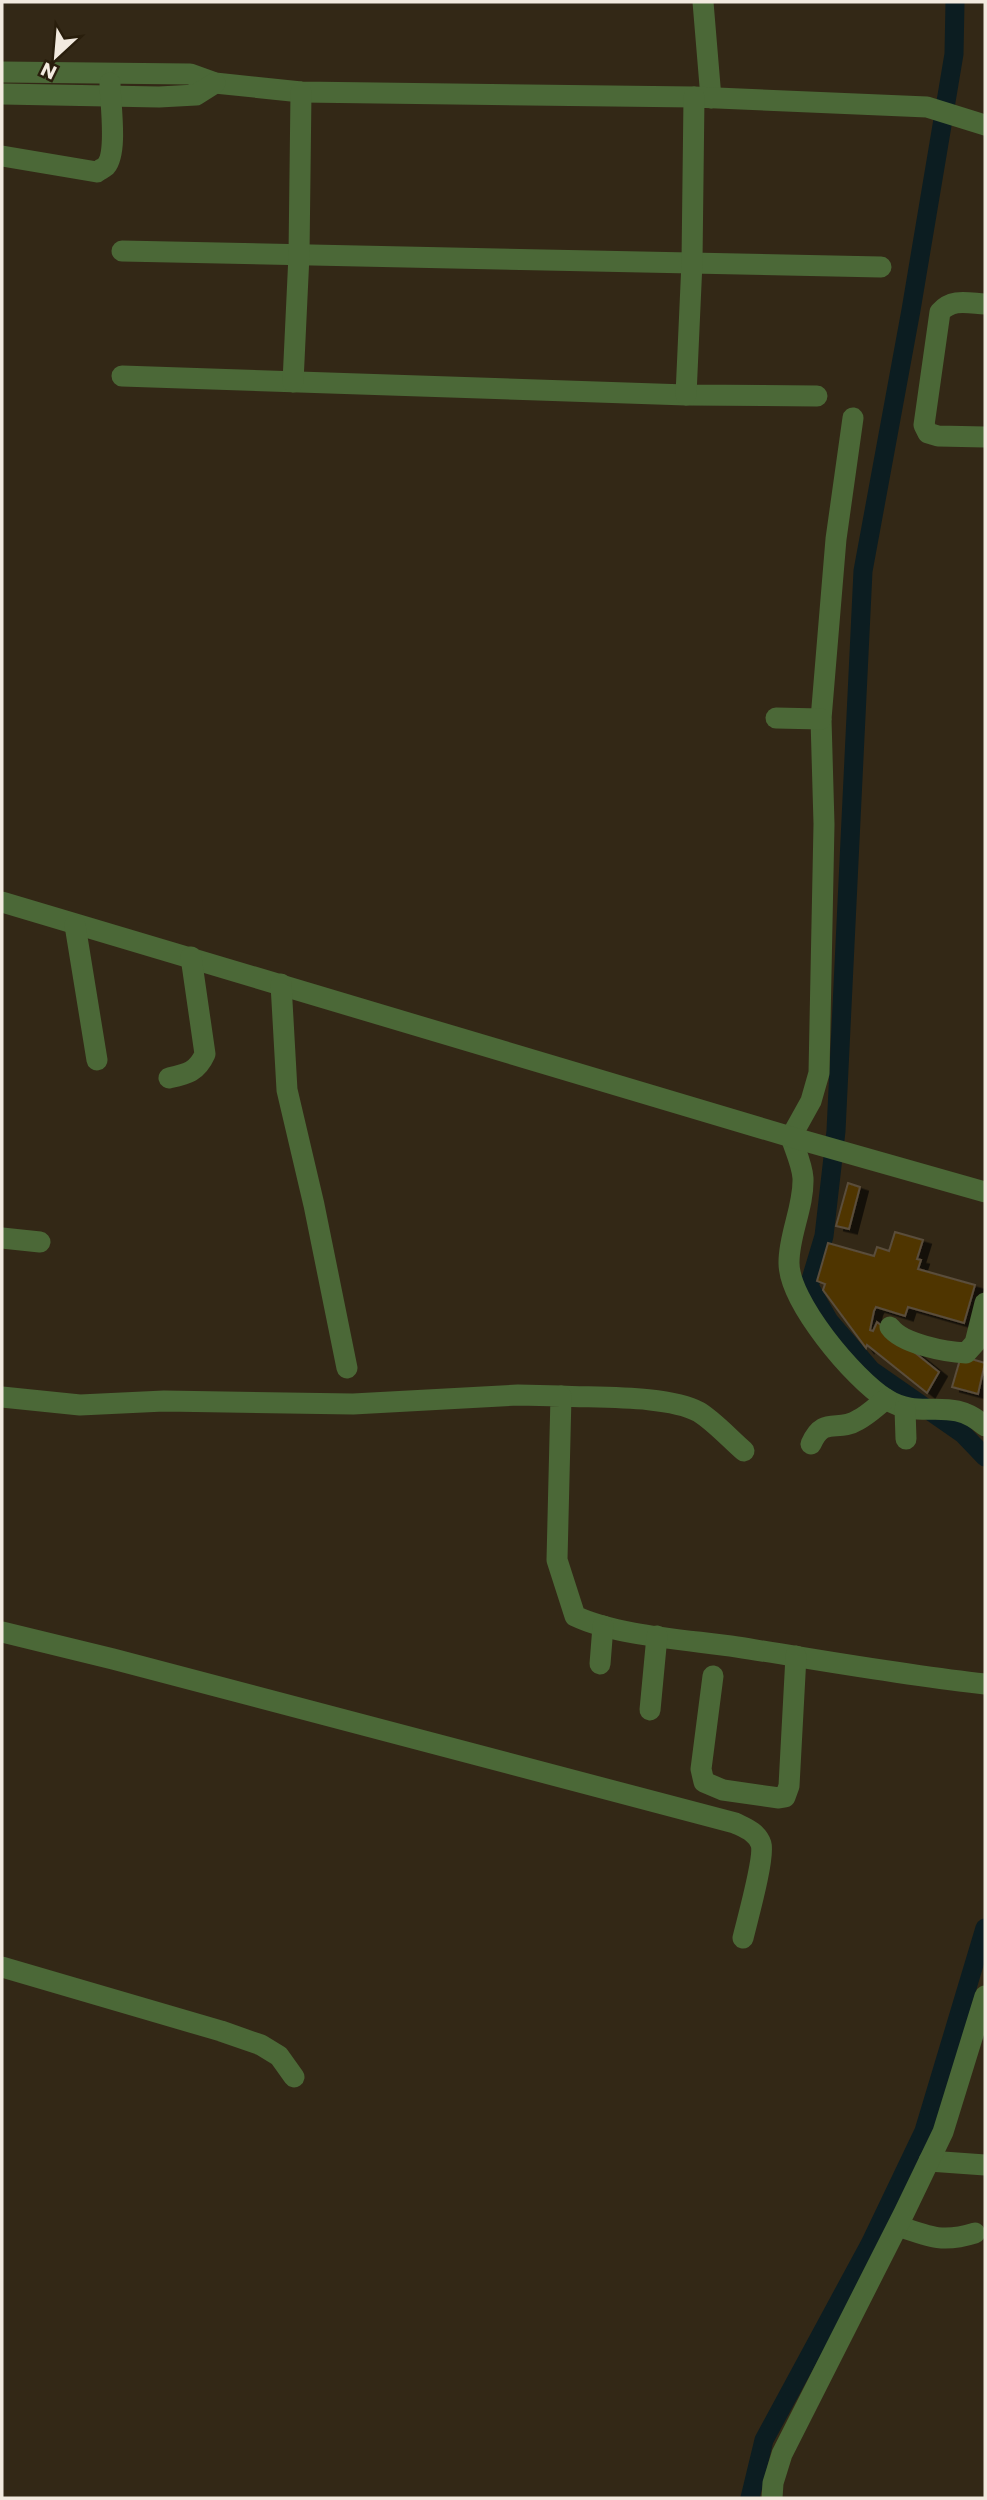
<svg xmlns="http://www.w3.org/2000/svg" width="987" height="2500" font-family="Poppins,sans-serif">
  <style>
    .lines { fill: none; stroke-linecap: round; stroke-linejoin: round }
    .canal { stroke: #0c1d21; stroke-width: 19 }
    .building { fill: #503603; stroke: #5a4d3b; stroke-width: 2; filter: url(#shadow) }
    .minor { stroke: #4b6837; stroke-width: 21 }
  </style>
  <defs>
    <filter id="shadow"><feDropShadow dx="8" dy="4.5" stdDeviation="0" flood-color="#0009"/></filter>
  </defs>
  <rect width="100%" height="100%" fill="#332816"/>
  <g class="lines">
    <g class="canal">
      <polyline points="955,2 954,54 911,310 863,571 836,1131 824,1236 809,1286 829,1321 871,1370 963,1434 985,1457"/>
      <polyline points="750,2498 764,2440 870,2244 924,2131 985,1928"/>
    </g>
  </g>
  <g class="building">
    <polygon points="848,1183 860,1187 849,1229 836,1226"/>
    <polygon points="895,1232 923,1240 917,1259 921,1260 918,1269 975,1285 964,1323 908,1307 905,1316 876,1307 874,1311 870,1330 873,1331 877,1322 939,1372 927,1393 867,1345 866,1348 823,1290 825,1284 817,1281 828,1243 874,1256 877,1247 889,1251"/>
    <polygon points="961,1356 985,1363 978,1394 952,1387"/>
  </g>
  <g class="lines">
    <g class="minor">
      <polyline points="703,2 711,98"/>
      <polyline points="2,72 190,74 215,83 301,92 694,97 927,107 985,125"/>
      <polyline points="2,94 159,97 196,95 215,83"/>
      <path d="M2,156L97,172C98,171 105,167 106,166C118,152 110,102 110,83"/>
      <polyline points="122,251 881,267"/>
      <path d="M985,304C968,303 952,298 940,312L924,425L928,433L938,436L985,437"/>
      <polyline points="122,376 686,395 817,396"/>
      <polyline points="293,382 299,255 301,92"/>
      <polyline points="686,395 692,262 694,97"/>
      <path d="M853,418L836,539L821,719L824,824L819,1073L811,1101L791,1137C795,1150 802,1164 803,1178C804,1207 789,1234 789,1262C788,1301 854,1379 886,1399C922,1422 949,1394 985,1426"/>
      <polyline points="776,718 821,719"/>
      <polyline points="2,902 791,1137 985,1192"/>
      <polyline points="75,925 97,1060"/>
      <polyline points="281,984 287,1090 314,1205 347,1368"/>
      <path d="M169,1078C187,1074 197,1072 205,1054L191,957"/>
      <polyline points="2,1238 40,1242"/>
      <path d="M890,1327C902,1344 946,1352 966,1353L975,1343L985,1303"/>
      <path d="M561,1396C597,1398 668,1395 699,1412C715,1422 730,1439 744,1451"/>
      <path d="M2,1397L80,1405L164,1401L353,1404L518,1395L561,1396L557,1560L575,1616C617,1636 690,1640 737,1647C820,1660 902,1675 985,1684"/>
      <polyline points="905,1409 906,1439"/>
      <path d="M811,1444C824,1415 837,1433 858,1420C868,1415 877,1406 886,1399"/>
      <path d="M2,1632L113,1659L735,1823C745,1828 757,1832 761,1844C765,1857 747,1921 743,1938"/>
      <polyline points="600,1664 603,1626"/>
      <polyline points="713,1676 701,1769 704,1782 723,1790 779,1798 785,1797 789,1786 796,1656"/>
      <polyline points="650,1710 657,1636"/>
      <polyline points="2,1967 221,2031 261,2045 279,2056 294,2077"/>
      <polyline points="929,2161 985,2165"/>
      <path d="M898,2226C929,2237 943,2243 975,2233"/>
      <polyline points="772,2498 773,2483 782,2454 904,2213 943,2132 985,1996"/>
    </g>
  </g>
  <rect width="987" height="2500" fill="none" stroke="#f2eadf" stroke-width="7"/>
  <g transform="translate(56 56) rotate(206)" stroke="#291e0c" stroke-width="5" paint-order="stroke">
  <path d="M0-5L12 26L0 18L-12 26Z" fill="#f2eadf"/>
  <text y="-10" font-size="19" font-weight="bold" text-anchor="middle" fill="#f2eadf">N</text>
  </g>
</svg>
